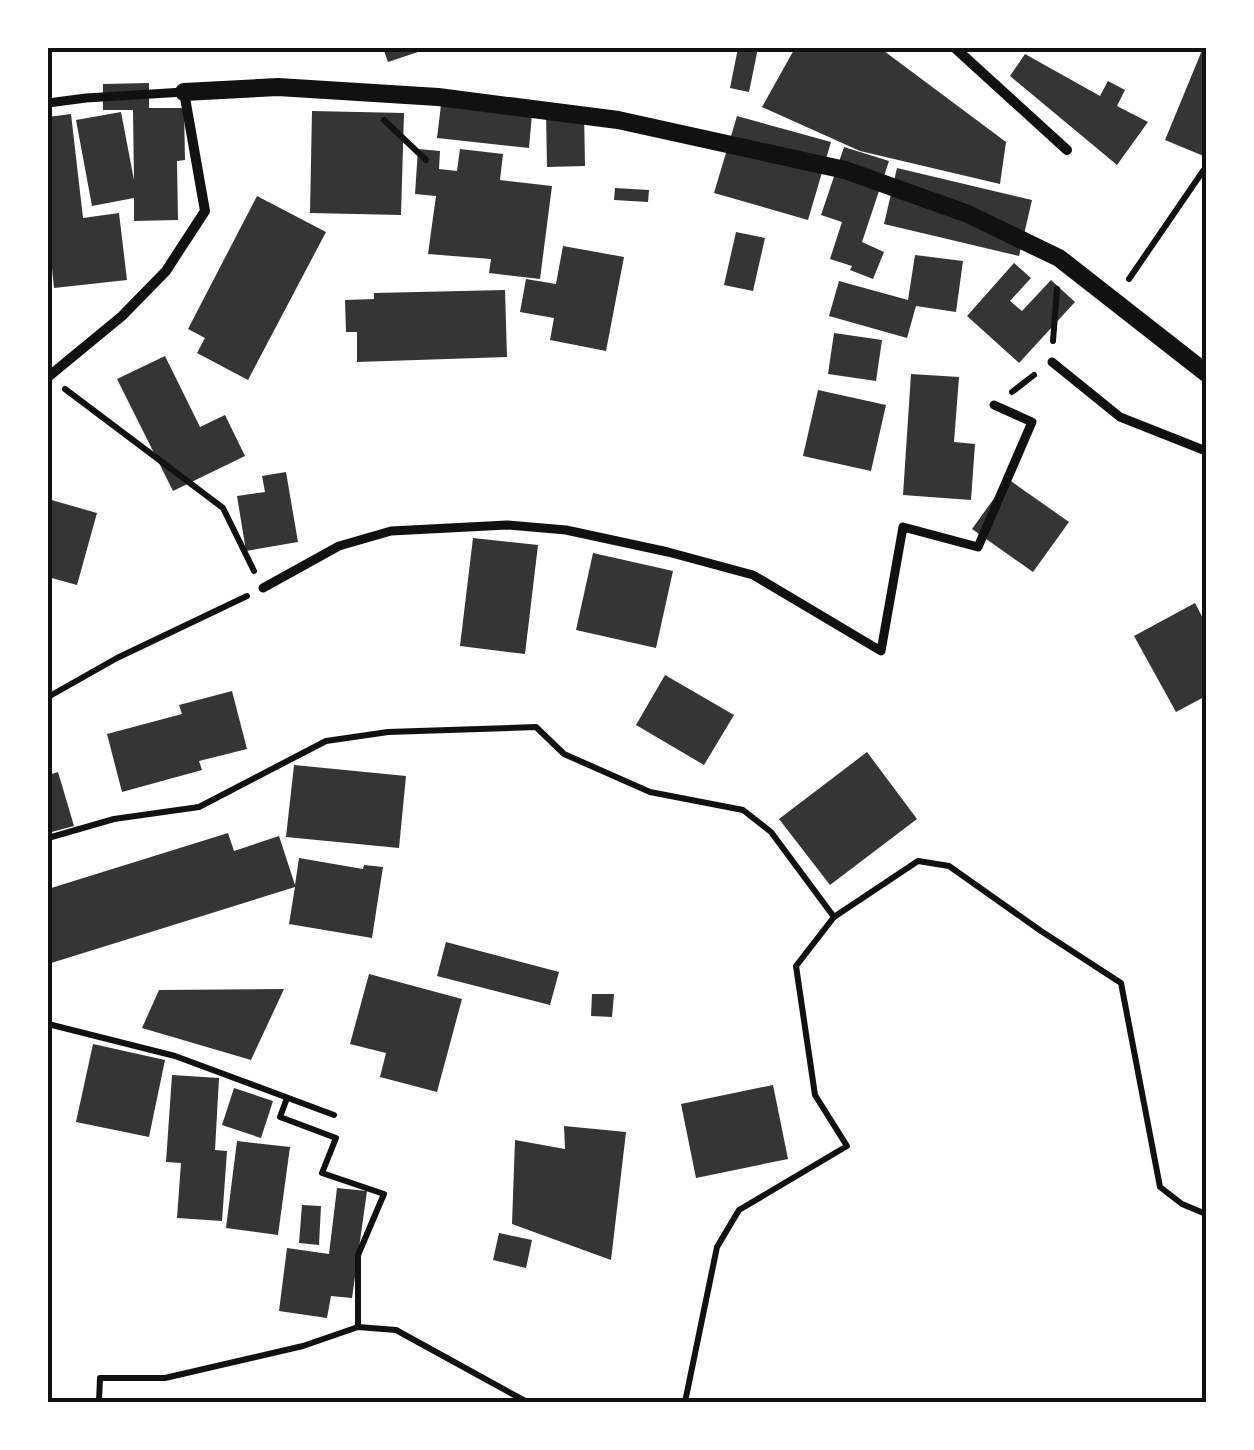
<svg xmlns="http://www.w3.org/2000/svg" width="1254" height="1450" font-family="Poppins,sans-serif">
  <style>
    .building { fill: #353535 }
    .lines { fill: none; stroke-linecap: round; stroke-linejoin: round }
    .path { stroke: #111; stroke-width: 6 }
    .pedestrian { stroke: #111; stroke-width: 9 }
    .minor { stroke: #111; stroke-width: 10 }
    .tertiary { stroke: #111; stroke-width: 18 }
    .neatline { fill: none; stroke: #111; stroke-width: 4 }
  </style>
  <rect width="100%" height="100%" fill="#fff"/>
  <g class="building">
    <polygon points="383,48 416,48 418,52 388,62"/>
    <polygon points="738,48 758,48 749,92 730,88"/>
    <polygon points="795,48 880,48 1006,142 1000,184 860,151 762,107"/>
    <polygon points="1203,48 1206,48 1206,157 1165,140"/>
    <polygon points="1025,54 1100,96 1108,81 1125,90 1117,106 1148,122 1117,165 1010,76"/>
    <polygon points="149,83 149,108 184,108 185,160 177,161 178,220 134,221 134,198 92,206 76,120 121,112 134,180 133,110 103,110 103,84"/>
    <polygon points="441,105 532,114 529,148 437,138"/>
    <polygon points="312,111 404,113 401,215 310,213"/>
    <polygon points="546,111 584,111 585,166 547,167"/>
    <polygon points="71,114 83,218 119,213 127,280 54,288 48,229 48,117"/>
    <polygon points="737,116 831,142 808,220 714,193"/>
    <polygon points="844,147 889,161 862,242 884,252 873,279 850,270 852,266 830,259 842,222 821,215"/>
    <polygon points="418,149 440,151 439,169 457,171 460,149 503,154 500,180 552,186 540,279 489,273 491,259 428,254 436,196 415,194"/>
    <polygon points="897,168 1032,200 1019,256 884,224"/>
    <polygon points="615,188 649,190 648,202 614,200"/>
    <polygon points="257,196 326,232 248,380 197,353 205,338 188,329"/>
    <polygon points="736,232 765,238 753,291 724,285"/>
    <polygon points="563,246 624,257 606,351 550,340 554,318 520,312 526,279 556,284"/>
    <polygon points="915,255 963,261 956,312 916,306 907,338 829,316 839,281 908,300"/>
    <polygon points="1014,263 1031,278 1010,301 1022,311 1051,280 1075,302 1019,363 967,316"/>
    <polygon points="505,290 507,357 357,362 357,332 346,332 345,300 374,299 374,293"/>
    <polygon points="834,333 882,340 876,381 828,374"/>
    <polygon points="165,356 200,427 225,415 245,456 173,491 117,379"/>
    <polygon points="911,374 959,377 954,442 975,444 971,500 903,495"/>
    <polygon points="818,390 886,405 871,471 803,456"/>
    <polygon points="286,472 298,542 246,551 237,496 265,492 262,476"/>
    <polygon points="1008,479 1069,522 1033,572 972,529"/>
    <polygon points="48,499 97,513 77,585 48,577"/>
    <polygon points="473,538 538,545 525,654 460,646"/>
    <polygon points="593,553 673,571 656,648 576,630"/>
    <polygon points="1195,603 1206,624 1206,696 1176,712 1134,636"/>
    <polygon points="665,675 734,715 704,765 636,725"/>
    <polygon points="232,691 247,749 199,761 202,770 122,792 107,734 182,714 179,705"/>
    <polygon points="867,752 917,819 830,885 779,819"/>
    <polygon points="294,765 406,776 399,848 286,837"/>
    <polygon points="58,772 74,826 48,833 48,775"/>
    <polygon points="228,833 234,851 279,836 295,885 299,858 363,869 364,865 383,867 372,938 289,924 295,887 48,964 48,889"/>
    <polygon points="446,942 559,972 550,1005 437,976"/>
    <polygon points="369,974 462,999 437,1092 380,1077 386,1053 350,1044"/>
    <polygon points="284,989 251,1060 142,1028 159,990"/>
    <polygon points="592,994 614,994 612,1017 591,1016"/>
    <polygon points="93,1044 165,1060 149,1137 76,1122"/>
    <polygon points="172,1075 219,1078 215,1150 227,1151 222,1221 177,1218 181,1163 166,1162"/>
    <polygon points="773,1085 788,1159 696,1178 681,1104"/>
    <polygon points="234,1088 273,1101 261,1138 222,1125"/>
    <polygon points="564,1126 626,1132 611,1260 512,1224 515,1140 565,1149"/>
    <polygon points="237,1141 290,1147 278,1235 226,1228"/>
    <polygon points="337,1188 367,1191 352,1298 331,1296 327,1318 279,1311 287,1248 329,1254"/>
    <polygon points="302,1205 321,1206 319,1245 299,1243"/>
    <polygon points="499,1233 532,1240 526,1268 493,1260"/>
  </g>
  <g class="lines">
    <g class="path">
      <polyline points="384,120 426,160"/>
      <polyline points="1129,279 1203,171"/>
      <polyline points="1053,341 1057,289"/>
      <polyline points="65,389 223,508 254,571"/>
      <polyline points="1012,392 1034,375"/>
      <polyline points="48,697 117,658 247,596"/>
      <polyline points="48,763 48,764"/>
      <polyline points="48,838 114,819 199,807 326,741 388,732 536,727 564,754 650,792 743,810 771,832 834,917"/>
      <polyline points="48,1024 175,1056 334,1115"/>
      <polyline points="287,1098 280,1117 336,1138 322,1173 384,1194 358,1255 358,1327"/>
      <polyline points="99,1402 100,1378 165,1378 303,1346 358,1327 396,1330 527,1402"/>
      <polyline points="685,1402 717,1247 739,1210 847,1146 815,1095 796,966 834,917 918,861 949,866 1041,931 1121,983 1160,1187 1182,1204 1206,1214"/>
    </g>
    <g class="pedestrian">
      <polyline points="48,103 86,98 184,92"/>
      <polyline points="1052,362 1120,417 1206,451"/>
      <polyline points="263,588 339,546 391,531 507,525 566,530 668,552 753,575 881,651 903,527 978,547 1032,422 994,405"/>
    </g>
    <g class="minor">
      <polyline points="955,48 1067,150"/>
      <polyline points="48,377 122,316 166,271 205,211 184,92"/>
    </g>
    <polyline class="tertiary" points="184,92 278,87 438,97 618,120 845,170 968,214 1059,258 1206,373"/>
  </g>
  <rect width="1254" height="1450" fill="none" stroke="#ffffff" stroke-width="100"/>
  <rect x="50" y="50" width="1154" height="1350" class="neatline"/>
</svg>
